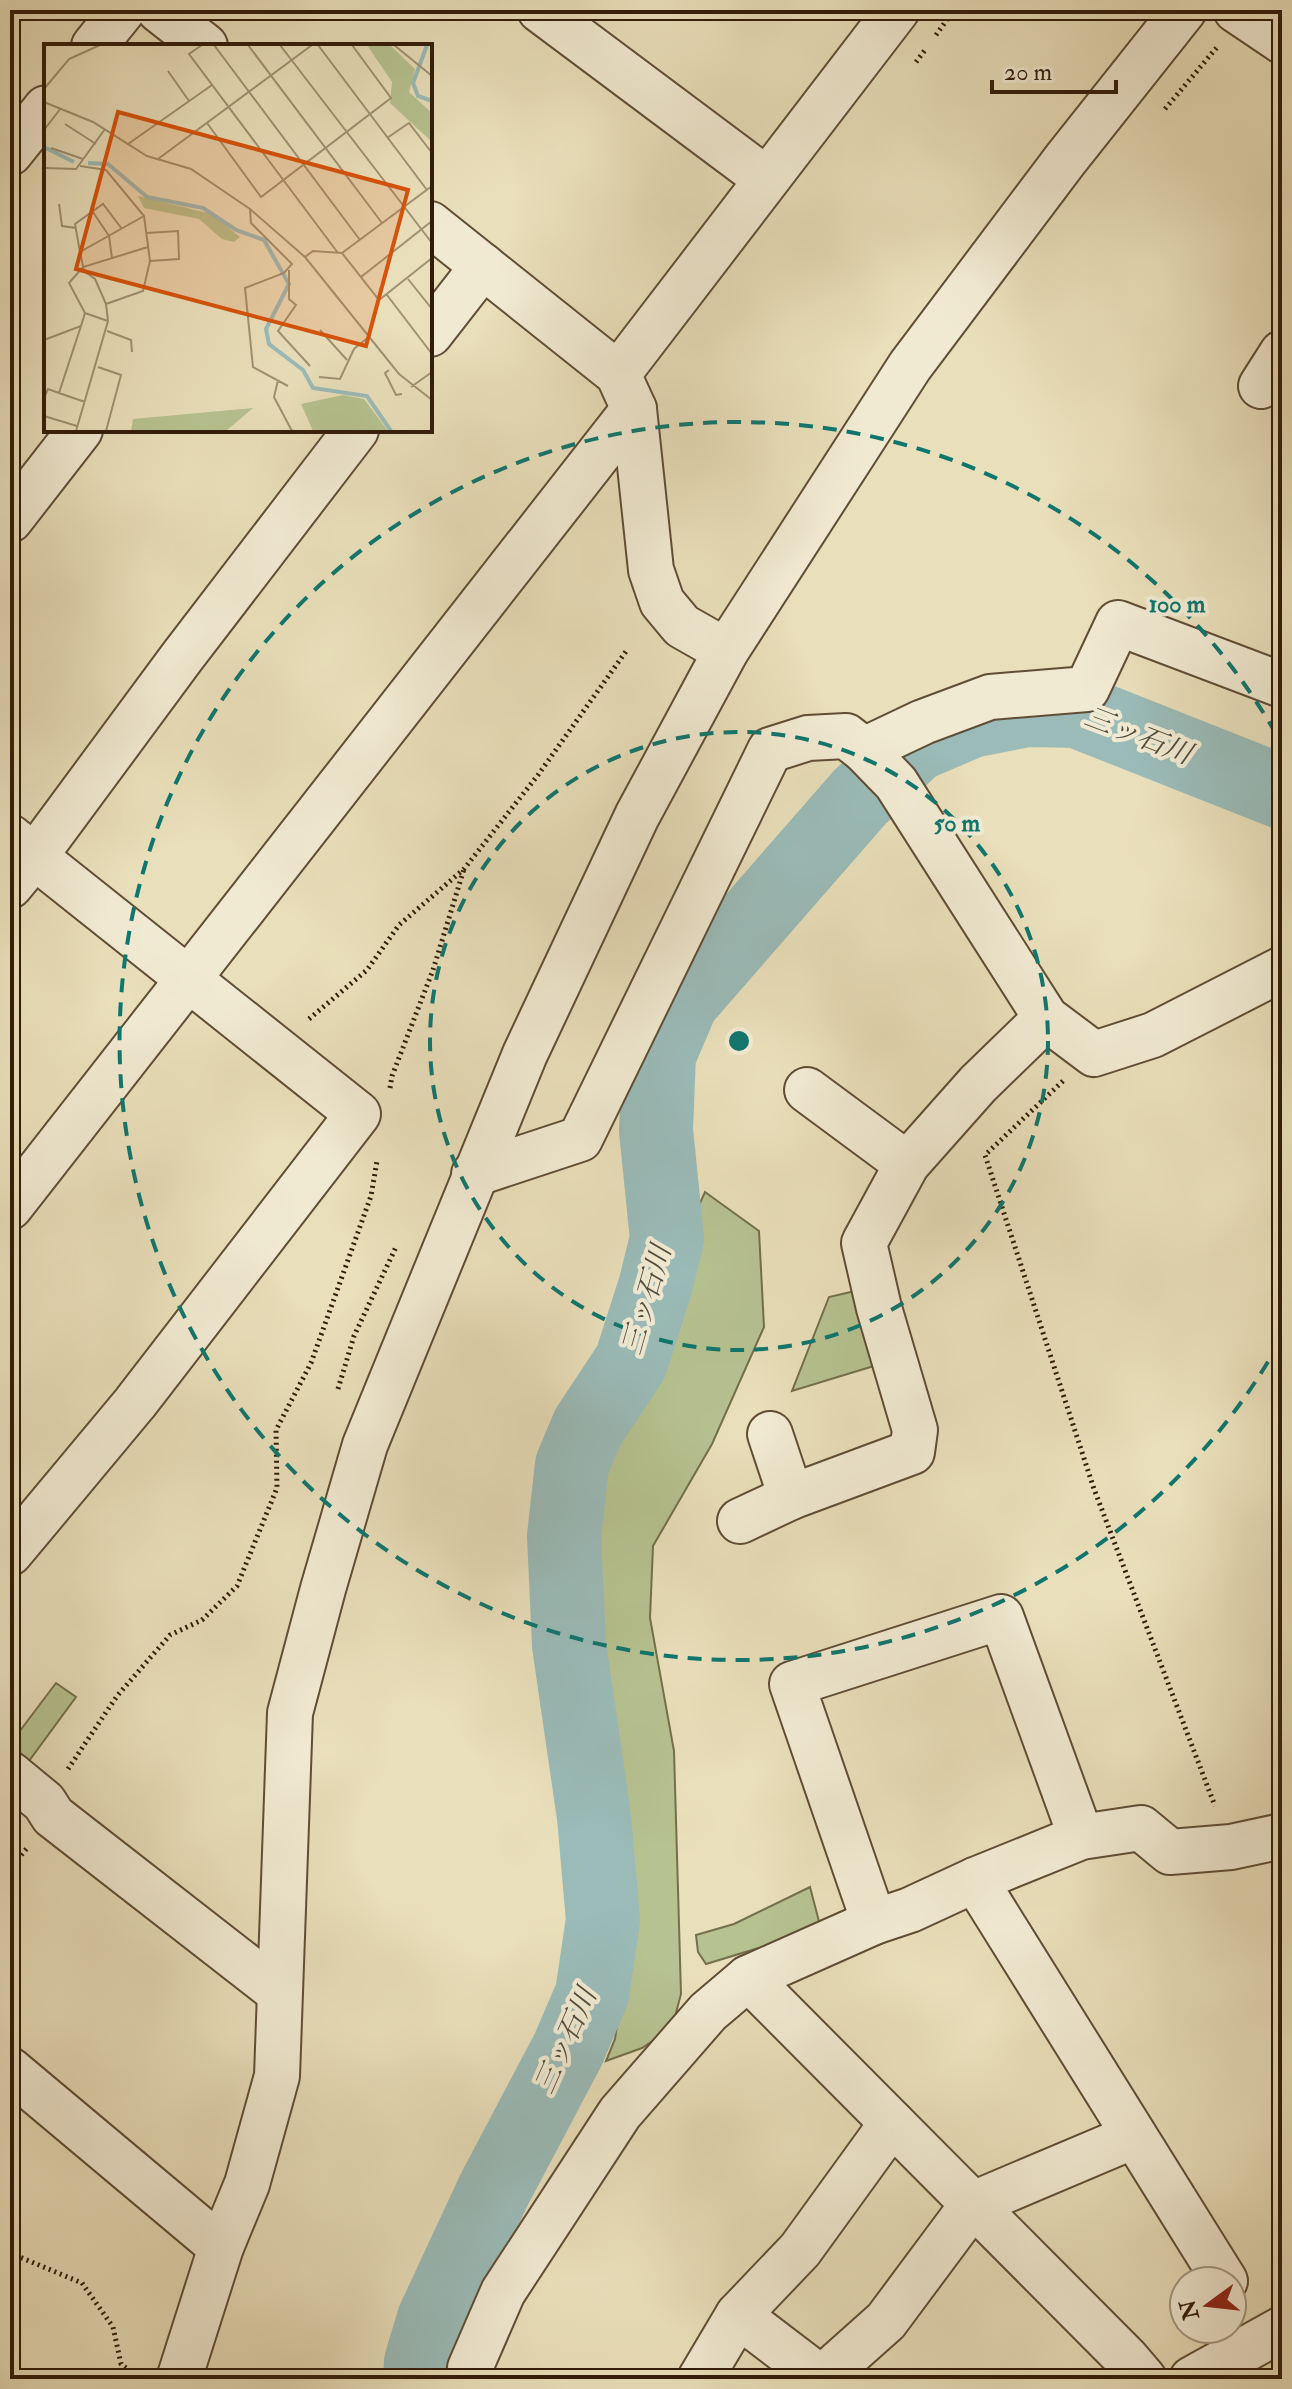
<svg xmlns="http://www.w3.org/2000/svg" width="1292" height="2389" font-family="'IM FELL Double Pica','Noto Serif JP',serif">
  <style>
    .green { fill: #b6c290; stroke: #746f4c; stroke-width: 2 }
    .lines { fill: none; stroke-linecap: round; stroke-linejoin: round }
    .river { stroke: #9abbb8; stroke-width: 74 }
    .minor-casing { stroke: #604d35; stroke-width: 48 }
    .path { stroke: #321c09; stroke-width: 5; stroke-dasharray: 2 4; stroke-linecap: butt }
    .minor { stroke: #f1ead2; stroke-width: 44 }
    .ring { fill: none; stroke: #0f766e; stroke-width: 4; stroke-dasharray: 14 10 }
    .labels { text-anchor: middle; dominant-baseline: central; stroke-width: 8; stroke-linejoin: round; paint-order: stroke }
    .water-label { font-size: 28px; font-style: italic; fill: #514c3e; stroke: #f1ead2 }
    .inset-river { fill: none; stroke: #9abbb8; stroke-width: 4 }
    .inset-road { fill: none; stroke: #a09173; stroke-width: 2 }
    .view { fill: #d6530c; fill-opacity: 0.15; stroke: #d6530c; stroke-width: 4 }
    .inset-edge { fill: none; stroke: #321c09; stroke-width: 4 }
    .centre { fill: #0f766e; stroke: #f1ead2; stroke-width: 4 }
    .ring-label { font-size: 24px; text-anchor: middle; font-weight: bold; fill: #0f766e; stroke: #f1ead2; stroke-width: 8; stroke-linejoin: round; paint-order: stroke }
  </style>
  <rect width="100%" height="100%" fill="#e9dfba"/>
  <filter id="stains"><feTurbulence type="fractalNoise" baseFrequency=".0025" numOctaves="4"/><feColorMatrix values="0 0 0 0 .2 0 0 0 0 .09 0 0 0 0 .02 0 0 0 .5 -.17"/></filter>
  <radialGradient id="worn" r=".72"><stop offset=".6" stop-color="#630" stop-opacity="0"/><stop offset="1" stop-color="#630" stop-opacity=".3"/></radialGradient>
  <g class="green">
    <polygon points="705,1192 759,1231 764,1327 712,1444 653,1546 650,1618 674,1751 681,1994 672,2028 642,2048 606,2061 615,2039 628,1950 624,1864 590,1678 582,1544 590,1460 607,1427 655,1361 674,1259"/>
    <polygon points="855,1291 877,1365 792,1391 829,1297"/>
    <polygon points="56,1683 76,1697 26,1765 10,1753 10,1744"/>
    <polygon points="810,1887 821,1929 706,1964 698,1952 696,1935 734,1924"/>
  </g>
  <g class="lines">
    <polyline class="river" points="420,2379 421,2362 434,2319 494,2190 568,2050 592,1994 603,1920 594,1817 569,1645 564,1536 572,1465 588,1427 631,1362 655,1287 667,1239 656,1130 659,1055 682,1001 860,797 915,745 971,721 1027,710 1077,711 1282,792"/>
    <defs>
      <g id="minor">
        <polyline points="159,10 205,46"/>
        <polyline points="540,10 766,179"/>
        <polyline points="1236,10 1282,41"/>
        <polyline points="94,46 123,10"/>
        <polyline points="10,153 46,108"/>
        <polyline points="430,224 618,374 634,409 651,570 662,602 682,626 726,651"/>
        <polyline points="430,334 483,266"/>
        <polyline points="618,374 897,10"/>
        <polyline points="1261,386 1282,353"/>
        <polyline points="10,520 80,430"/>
        <polyline points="864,750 923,722 990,697 1087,689 1118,623 1282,685"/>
        <polyline points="10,837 358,1114 135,1403 10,1553"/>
        <polyline points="10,886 35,856 182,657 356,430"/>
        <polyline points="807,1090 907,1164"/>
        <polyline points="474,1174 580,1139 770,750 808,738 846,736 864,750 896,783 1046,1018 1094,1054 1153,1035 1282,969"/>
        <polyline points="10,1207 634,409"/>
        <polyline points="770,1434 791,1497 912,1452 915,1430 879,1308 864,1243 907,1164 978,1084 1046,1018"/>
        <polyline points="740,1521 791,1497"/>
        <polyline points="10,1774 44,1802 53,1816 279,1992"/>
        <polyline points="975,1880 1225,2281"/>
        <polyline points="874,1922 792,1684 1001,1617 1081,1837"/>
        <polyline points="748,1978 1127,2359 1144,2379"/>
        <polyline points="10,2070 221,2247"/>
        <polyline points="179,2379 221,2247 247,2184 277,2076 290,1713 323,1589 365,1445 525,1054 637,816 726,651 910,366 1065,160 1184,10"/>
        <polyline points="469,2379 470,2368 503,2292 620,2113 708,2012 748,1978 874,1922 910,1910 975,1880 1081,1837 1141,1828 1170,1852 1231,1847 1282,1836"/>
        <polyline points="700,2379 738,2315"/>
        <polyline points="821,2379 886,2321 973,2204 1134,2136"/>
        <polyline points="822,2379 738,2315 800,2250 892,2123"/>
        <polyline points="1192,2379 1282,2329"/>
      </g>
    </defs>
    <use href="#minor" class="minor-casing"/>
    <g class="path">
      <polyline points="936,35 954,10"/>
      <polyline points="916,62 925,50"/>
      <polyline points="1165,109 1218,46"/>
      <polyline points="309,1019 367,970 399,925 464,869 538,775 627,650"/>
      <polyline points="1063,1081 985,1155 1094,1489 1215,1806"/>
      <polyline points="390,1088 392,1076 433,970 464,869"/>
      <polyline points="338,1389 354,1336 396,1247"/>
      <polyline points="68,1769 117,1696 170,1635 202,1620 237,1586 277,1488 276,1430 311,1363 371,1196 377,1161"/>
      <polyline points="10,1869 27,1848"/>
      <polyline points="10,2253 82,2283 113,2327 121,2364 138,2377"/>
    </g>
    <use href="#minor" class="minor"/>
  </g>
  <g class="ring">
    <circle cx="739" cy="1041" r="309"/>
    <path d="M1280 1341A619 619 0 1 1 1280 741"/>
  </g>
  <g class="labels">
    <g class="water-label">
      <text transform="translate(1138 736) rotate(21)">三ッ石川</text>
      <text transform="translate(647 1300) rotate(-74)">三ッ石川</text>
      <text transform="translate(566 2041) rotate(-66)">三ッ石川</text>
    </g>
  </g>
  <g transform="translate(44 44)">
    <rect width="388" height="388" fill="#e9dfba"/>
    <path d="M323,1H346L371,25L365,48L388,69V98L346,59L348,38ZM94,152L168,170L196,193L190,198L178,195L155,175L100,164ZM299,351L320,355L344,387H269L257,360ZM209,364L182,387H87L89,375Z" fill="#b6c290"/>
    <path class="inset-river" d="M383,1L369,39L374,52L388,57M0,103L30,118M44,119L64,120L103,153L159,164L192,186L220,196L245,240L222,285L225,300L259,326L269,344L323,352L347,387"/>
    <path class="inset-road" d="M158,1L145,10L294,209M170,1L316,196M204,1L338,179M236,1L388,199M274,1L383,146M350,1L388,32M124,27L145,57M0,45L25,15L56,1M0,58L49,78L103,112L147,125L206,165L261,213L355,330L388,356M163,79L217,153L347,54L308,1M21,80L52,100M0,86L17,64M343,94L365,79L388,109M84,100L168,41M7,104L39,115M114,115L268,1M36,122L62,126L100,172L106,217L99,247L62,260M0,124L32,125L61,85M15,160L18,182L32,184M0,161V222M206,165L207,179L248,220L240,229L201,244L209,323L244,342M49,168L65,192L68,214M103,189L134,187L135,215L106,217M36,208L31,180L59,160L78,185M298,209L335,256L388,214M261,213L269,207L298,209L388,142M245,226V255L252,261L234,287L266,322M317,233L388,177M364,235L388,265M343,251L388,310M41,269L25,239L39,223L104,203M276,286L303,316M63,287L87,296L88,308M0,296L37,282L41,269L64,277M54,323L77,331L62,387M345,326L341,329L352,351L358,350M275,333L296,335L310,305L326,292M234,336L230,353L248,387M367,343L388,328M15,349L41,358M0,354L4,345L15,349L37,282M0,372L33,382M32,387L64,277L62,260L51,235L40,227L36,208L100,172"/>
    <path class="view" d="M74,68L364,146L322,302L32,225Z"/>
    <rect width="388" height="388" class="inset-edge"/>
  </g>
  <circle cx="739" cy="1041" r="12" class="centre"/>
  <g class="ring-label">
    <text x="1177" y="612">100 m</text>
    <text x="957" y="831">50 m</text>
  </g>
  <rect width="1292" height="2389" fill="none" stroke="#e9dfba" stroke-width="40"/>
  <rect x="12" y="12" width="1268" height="2365" fill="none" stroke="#321c09" stroke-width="4"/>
  <rect x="20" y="20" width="1252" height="2349" fill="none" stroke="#321c09" stroke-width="2"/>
  <g transform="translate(1208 2305) rotate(255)"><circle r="38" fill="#f1ead2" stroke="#a59882" stroke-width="2"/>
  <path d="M0-6L14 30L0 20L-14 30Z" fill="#8f2418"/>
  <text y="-12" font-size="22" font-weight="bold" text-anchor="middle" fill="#321c09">N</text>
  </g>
  <path d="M992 80v12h124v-12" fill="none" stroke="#321c09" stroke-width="4"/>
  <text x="1004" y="80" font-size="24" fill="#321c09" stroke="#f1ead2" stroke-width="6" paint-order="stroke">20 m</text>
  <rect width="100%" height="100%" filter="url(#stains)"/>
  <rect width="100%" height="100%" fill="url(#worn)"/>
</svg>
